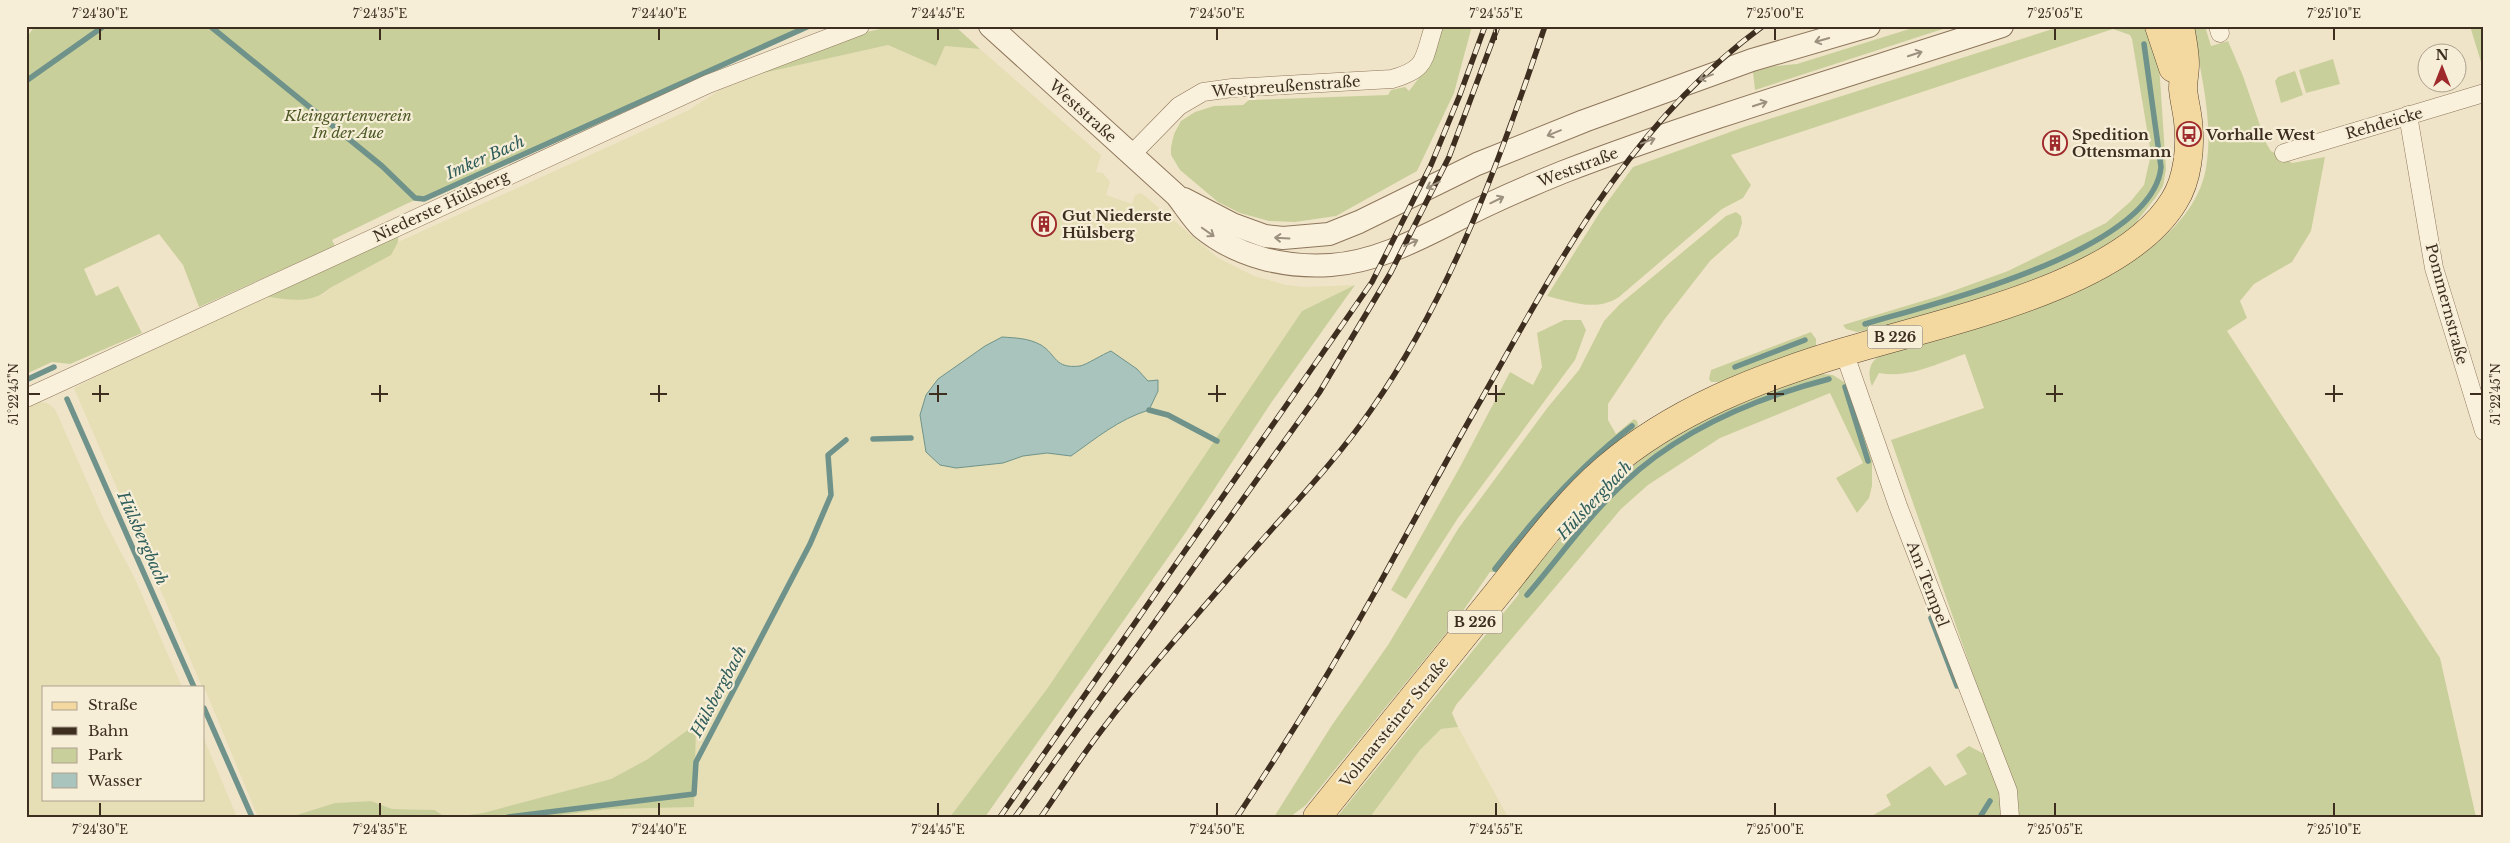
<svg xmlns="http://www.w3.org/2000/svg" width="2510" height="843" font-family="'Libre Baskerville',serif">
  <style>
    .farmland { fill: #e6deb5 }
    .green { fill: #c9cf9b }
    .water { fill: #a9c4bc; stroke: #6f938a }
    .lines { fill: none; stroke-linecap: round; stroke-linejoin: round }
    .stream { stroke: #6f938a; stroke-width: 5.5 }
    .minor-casing { stroke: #8d765c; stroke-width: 19 }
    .tertiary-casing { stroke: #8d765c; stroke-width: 24 }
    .primary-casing { stroke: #5b4430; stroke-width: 29 }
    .minor { stroke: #faf1dc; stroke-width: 18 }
    .tertiary { stroke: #faf1dc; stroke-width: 22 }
    .primary { stroke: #f3d9a0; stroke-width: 28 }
    .rail-casing { stroke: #3d2e20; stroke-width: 5.5 }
    .rail { stroke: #f7eed8; stroke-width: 4; stroke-dasharray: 11; stroke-linecap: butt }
    .oneway { stroke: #9c907e }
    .ticks { fill: none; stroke: #3d2e20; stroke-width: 2 }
    .labels { text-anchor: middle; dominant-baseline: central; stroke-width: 4.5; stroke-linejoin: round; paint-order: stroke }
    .shield { fill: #f7eed8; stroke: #756857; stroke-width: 1 }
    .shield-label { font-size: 14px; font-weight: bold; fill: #3d2e20 }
    .street-label { font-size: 15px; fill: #3d2e20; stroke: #f7eed8 }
    .park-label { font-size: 15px; font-style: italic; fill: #4d5a26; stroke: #f7eed8 }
    .poi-label { font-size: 15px; font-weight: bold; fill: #3d2e20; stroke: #f7eed8; text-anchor: start }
    .water-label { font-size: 16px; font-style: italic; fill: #2f5d5a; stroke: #f7eed8 }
    .neatline { fill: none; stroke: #3d2e20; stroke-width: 2 }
    .ticks-label { font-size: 12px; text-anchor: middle; fill: #3d2e20 }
  </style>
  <rect width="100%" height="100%" fill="#f0e4c8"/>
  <g class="farmland">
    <polygon points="888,45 936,66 945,46 980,49 1101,155 1096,172 1103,173 1110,182 1106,195 1132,204 1135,195 1140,193 1144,195 1218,258 1254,276 1286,285 1305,287 1355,285 1302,311 1047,689 950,817 544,817 609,809 648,759 611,779 483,813 445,817 435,810 392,809 371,801 335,803 290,817 258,817 204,687 202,687 74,388 257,295 323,295 330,288 391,255 398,242 687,111 737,79"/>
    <polygon points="34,401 47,403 55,409 104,520 135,579 182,687 44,687 44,799 204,799 204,739 237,817 26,817 26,405"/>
    <polygon points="1458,727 1508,817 1370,817 1420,750 1441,729"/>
  </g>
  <g class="green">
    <polygon points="35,26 816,26 406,204 332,240 335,246 199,307 183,265 159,234 84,269 96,296 118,286 142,333 70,364 52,362 26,374 26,38"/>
    <polygon points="895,26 955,26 980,49 945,46 936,66 888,45 737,79 866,32"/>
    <polygon points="1440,26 1472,26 1454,93 1417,171 1336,216 1295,222 1269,221 1240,213 1218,202 1180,170 1171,155 1171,147 1174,134 1181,121 1195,112 1214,106 1243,105 1249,100 1388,95 1391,90 1405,87 1409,91 1422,74"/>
    <polygon points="1919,26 1952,26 1755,90 1753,72 1774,66 1797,64"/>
    <path d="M2062,26H2145L2159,64L2166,169L2163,186L2156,197L2127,234L2085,257L2033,280L1963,304L1878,328L1857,332L1846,329L1843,325L1939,296L2008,271L2106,223L2131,201L2144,185L2151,154L2132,39L2130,35L2113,29L1731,155L1751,185L1743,198L1722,209L1619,297C1596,312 1572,302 1547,296L1600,212L1633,167L1744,127Z"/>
    <path d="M2193,26H2205L2211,46L2228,41L2243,76L2266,143L2271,151L2292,163L2325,157L2311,231L2292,262L2254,284L2240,301L2247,318L2227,331L2440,658L2476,817H2015L2017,800L1891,440L1984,408L1965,354C1939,363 1907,379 1879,373L1872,386C1867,374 1869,360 1882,355C1973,331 2187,278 2206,168C2214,119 2200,74 2193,26Z"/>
    <polygon points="2470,26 2484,26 2484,72"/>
    <polygon points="2333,59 2340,84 2306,93 2299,70"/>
    <polygon points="2295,71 2303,95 2281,103 2275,81 2278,77"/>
    <polygon points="1736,212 1741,216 1742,223 1738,236 1710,261 1664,320 1608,404 1608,420 1616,434 1634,419 1637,421 1638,425 1634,431 1598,461 1591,464 1550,508 1497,572 1490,572 1456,621 1306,805 1290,817 1274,817 1332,725 1388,645 1458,529 1548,407 1579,370 1604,321 1620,304 1726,216"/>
    <path d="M399,230L398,242L391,255L330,288C310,307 281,298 257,295Z"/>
    <polygon points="1355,285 1271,403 1186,532 985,817 950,817 1047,689 1302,311"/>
    <polygon points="1564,320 1581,320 1586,330 1575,360 1458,518 1406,599 1391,590 1460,467 1510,372 1533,385 1542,367 1537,333"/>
    <polygon points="1811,332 1816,339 1816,347 1774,361 1719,382 1711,382 1709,379 1711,370"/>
    <path d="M1822,374L1833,375L1847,384L1872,461V486L1869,498L1857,513L1836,478L1863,463L1830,393L1720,438L1648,485L1621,509L1456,705L1452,713L1458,727L1441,729L1420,750L1370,817H1337L1510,605L1519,594L1518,589C1580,514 1634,450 1725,407C1755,393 1790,384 1822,374Z"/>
    <polygon points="696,724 694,807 609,809 544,817 451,817 483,813 611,779 648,759"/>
    <polygon points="1969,746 1988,756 2002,791 2004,817 1870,817 1891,805 1886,795 1930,766 1945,786 1967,774 1956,755"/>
    <polygon points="371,801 392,809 435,810 445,817 290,817 335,803"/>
  </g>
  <path class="water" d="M1002,337C1016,338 1028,338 1041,345C1057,355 1054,369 1080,366C1086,365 1103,354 1111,351L1137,369L1148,381L1158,380V391L1149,410C1119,419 1095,439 1071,456L1047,453L1023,456L1003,463L956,468L940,465L926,452L920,415L926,395L938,379L985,346Z"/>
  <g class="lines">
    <g class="stream">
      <polyline points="210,26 382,166 415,198 424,199 809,26"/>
      <polyline points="26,81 104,26"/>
      <path d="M1865,324C1935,303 2153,251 2161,167L2144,44"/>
      <polyline points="1735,367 1805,340"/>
      <polyline points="26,380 54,367"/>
      <polyline points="1845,387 1868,461"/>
      <polyline points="67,399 194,687"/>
      <polyline points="1149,410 1168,415 1217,441"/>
      <polyline points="873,439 911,438"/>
      <path d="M1495,569C1535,517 1580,466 1632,426"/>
      <path d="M1527,595C1559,558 1588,516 1624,483C1680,430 1756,398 1829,379"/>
      <polyline points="1931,618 1957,686"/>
      <polyline points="204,708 252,817"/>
      <polyline points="508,817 694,794 696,762 810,544 831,495 828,455 846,440"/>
      <polyline points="1980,817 1990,801"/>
    </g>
    <defs>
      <g id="minor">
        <polyline points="2218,26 2220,33"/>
        <polyline points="2408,115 2434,268 2484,431"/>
        <polyline points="2284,153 2484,93"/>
        <path d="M1131,155L1179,106L1203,92L1232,88L1392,79C1428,69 1423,59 1434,26"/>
        <polyline points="1844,352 1898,506 2008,791 2010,817"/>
        <polyline points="26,398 708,84 860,26"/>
      </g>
      <g id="tertiary">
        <path d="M990,26L1176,195C1184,205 1192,218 1201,227C1237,257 1285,268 1331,265C1375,262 1415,241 1453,222C1489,203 1526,187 1563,172C1707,117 1855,74 2002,26"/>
        <polyline points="1184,199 1232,224 1265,236 1283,238 1329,234 1359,222 1477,164 1584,121 1752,60 1869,26"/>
      </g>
      <g id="primary">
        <polyline points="2159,26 2173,68"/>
        <path d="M1317,817C1377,743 1437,668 1497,594C1531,552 1564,505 1606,469C1672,411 1761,377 1844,352C1937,323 2121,288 2174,201C2188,179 2191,147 2188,121C2187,111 2184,100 2183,89C2183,81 2185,72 2185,64C2185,51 2182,39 2180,26"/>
      </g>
    </defs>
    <use href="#minor" class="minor-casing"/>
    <use href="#tertiary" class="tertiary-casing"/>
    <use href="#primary" class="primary-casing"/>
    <use href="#minor" class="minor"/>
    <use href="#tertiary" class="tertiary"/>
    <use href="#primary" class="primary"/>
    <defs>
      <g id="rail">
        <polyline points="1000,817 1372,282 1431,165 1459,97 1485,26"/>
        <polyline points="1015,817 1319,393 1391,272 1449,157 1498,26"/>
        <path d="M1041,817C1061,788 1080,758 1101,731C1145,673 1194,618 1242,563C1285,513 1333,465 1371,410C1452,294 1500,160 1545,26"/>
        <path d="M1237,817C1286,743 1332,669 1375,592C1411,527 1445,462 1482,398C1561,258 1630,124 1763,26"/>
      </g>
    </defs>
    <use href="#rail" class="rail-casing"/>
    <use href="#rail" class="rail"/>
  </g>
  <defs><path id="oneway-shaft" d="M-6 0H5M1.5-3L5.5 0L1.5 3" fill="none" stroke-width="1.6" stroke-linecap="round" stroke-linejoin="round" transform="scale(1.25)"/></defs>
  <g class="oneway">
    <use href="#oneway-shaft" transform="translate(1822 40) rotate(164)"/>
    <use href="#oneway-shaft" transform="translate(1915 54) rotate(-18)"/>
    <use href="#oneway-shaft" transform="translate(1706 77) rotate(160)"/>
    <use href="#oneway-shaft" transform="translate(1760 104) rotate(-18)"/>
    <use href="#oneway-shaft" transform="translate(1554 133) rotate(158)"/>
    <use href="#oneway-shaft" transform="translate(1648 141) rotate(-20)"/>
    <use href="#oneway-shaft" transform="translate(1433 185) rotate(154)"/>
    <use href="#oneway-shaft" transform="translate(1497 200) rotate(-26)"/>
    <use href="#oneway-shaft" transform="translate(1208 232) rotate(35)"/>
    <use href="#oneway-shaft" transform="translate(1282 238) rotate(-177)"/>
    <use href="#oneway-shaft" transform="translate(1411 243) rotate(-24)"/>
  </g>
  <path class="ticks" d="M100,28V40M380,28V40M659,28V40M938,28V40M1217,28V40M1496,28V40M1775,28V40M2055,28V40M2334,28V40M100,385V402M380,385V402M659,385V402M938,385V402M1217,385V402M1496,385V402M1775,385V402M2055,385V402M2334,385V402M28,394H40M92,394H109M371,394H388M650,394H667M929,394H947M1208,394H1226M1488,394H1505M1767,394H1784M2046,394H2063M2325,394H2343M2470,394H2482M100,803V816M380,803V816M659,803V816M938,803V816M1217,803V816M1496,803V816M1775,803V816M2055,803V816M2334,803V816"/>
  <defs>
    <symbol id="bus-ring" viewBox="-11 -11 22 22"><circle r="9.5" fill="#f7eed8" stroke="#9e2a2b" stroke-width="1.5"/><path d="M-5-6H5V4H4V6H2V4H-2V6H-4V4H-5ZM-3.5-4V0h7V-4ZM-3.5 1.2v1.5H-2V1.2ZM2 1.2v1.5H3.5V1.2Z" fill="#9e2a2b"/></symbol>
    <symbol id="building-ring" viewBox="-11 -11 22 22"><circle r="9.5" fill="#f7eed8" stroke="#9e2a2b" stroke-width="1.5"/><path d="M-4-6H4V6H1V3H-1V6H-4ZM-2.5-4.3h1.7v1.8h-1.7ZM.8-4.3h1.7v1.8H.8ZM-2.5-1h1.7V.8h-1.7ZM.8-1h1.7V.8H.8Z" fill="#9e2a2b"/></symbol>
  </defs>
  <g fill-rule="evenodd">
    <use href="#bus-ring" x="2175" y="120" width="28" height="28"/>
    <use href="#building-ring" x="2041" y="129" width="28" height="28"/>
    <use href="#building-ring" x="1030" y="210" width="28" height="28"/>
  </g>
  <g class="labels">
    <g class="shield">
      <rect x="1867.5" y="325.5" width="55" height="23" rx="4"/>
      <rect x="1447.5" y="610.5" width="55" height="23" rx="4"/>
    </g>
    <g class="shield-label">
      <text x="1895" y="337">B 226</text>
      <text x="1475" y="622">B 226</text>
    </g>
    <g class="street-label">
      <text transform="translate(1286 86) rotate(-4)">Westpreußenstraße</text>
      <text transform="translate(1083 111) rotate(42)">Weststraße</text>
      <text transform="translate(2384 123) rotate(-16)">Rehdeicke</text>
      <text transform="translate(1578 167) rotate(-21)">Weststraße</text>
      <text transform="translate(441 206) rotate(-25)">Niederste Hülsberg</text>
      <text transform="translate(2447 304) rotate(75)">Pommernstraße</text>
      <text transform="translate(1928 584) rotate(69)">Am Tempel</text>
      <text transform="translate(1394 722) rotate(-51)">Volmarsteiner Straße</text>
    </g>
    <g class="park-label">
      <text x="348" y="115">Kleingartenverein<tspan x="348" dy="17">In der Aue</tspan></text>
    </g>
    <g class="poi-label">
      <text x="2072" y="134">Spedition<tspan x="2072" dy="17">Ottensmann</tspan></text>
      <text x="2206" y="134">Vorhalle West</text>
      <text x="1062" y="215">Gut Niederste<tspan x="1062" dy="17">Hülsberg</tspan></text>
    </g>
    <g class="water-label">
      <text transform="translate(485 157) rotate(-24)">Imker Bach</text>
      <text transform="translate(1594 500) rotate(-47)">Hülsbergbach</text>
      <text transform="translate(143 538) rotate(66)">Hülsbergbach</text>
      <text transform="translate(718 691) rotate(-62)">Hülsbergbach</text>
    </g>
  </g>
  <rect width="2510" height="843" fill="none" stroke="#f7eed8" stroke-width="55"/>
  <rect x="42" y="686" width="162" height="115" fill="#f7eed8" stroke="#ada18e"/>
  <rect x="52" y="702" width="25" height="8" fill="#f3d9a0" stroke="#ada18e"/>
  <text x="88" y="710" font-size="15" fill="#3d2e20">Straße</text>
  <rect x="52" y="727" width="25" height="8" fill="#3d2e20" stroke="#ada18e"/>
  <text x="88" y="736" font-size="15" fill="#3d2e20">Bahn</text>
  <rect x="52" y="748" width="25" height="15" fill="#c9cf9b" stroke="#ada18e"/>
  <text x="88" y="760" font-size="15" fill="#3d2e20">Park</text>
  <rect x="52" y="773" width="25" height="15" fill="#a9c4bc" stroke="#ada18e"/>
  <text x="88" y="786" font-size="15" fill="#3d2e20">Wasser</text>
  <g transform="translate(2442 68)"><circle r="24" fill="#f7eed8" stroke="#ada18e"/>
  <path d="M0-4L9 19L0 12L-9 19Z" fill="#9e2a2b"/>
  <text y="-8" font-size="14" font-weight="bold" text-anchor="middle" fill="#3d2e20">N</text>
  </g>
  <rect x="28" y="28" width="2454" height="788" class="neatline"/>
  <g class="ticks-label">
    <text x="100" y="18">7°24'30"E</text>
    <text x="380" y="18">7°24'35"E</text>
    <text x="659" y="18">7°24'40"E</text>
    <text x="938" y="18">7°24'45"E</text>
    <text x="1217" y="18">7°24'50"E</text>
    <text x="1496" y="18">7°24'55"E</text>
    <text x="1775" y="18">7°25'00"E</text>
    <text x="2055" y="18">7°25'05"E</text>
    <text x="2334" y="18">7°25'10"E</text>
    <text transform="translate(14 394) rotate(-90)" y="4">51°22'45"N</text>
    <text transform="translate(2496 394) rotate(-90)" y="4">51°22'45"N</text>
    <text x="100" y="834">7°24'30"E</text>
    <text x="380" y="834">7°24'35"E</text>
    <text x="659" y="834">7°24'40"E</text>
    <text x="938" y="834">7°24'45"E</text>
    <text x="1217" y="834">7°24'50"E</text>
    <text x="1496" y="834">7°24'55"E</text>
    <text x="1775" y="834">7°25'00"E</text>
    <text x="2055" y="834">7°25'05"E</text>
    <text x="2334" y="834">7°25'10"E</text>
  </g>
</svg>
